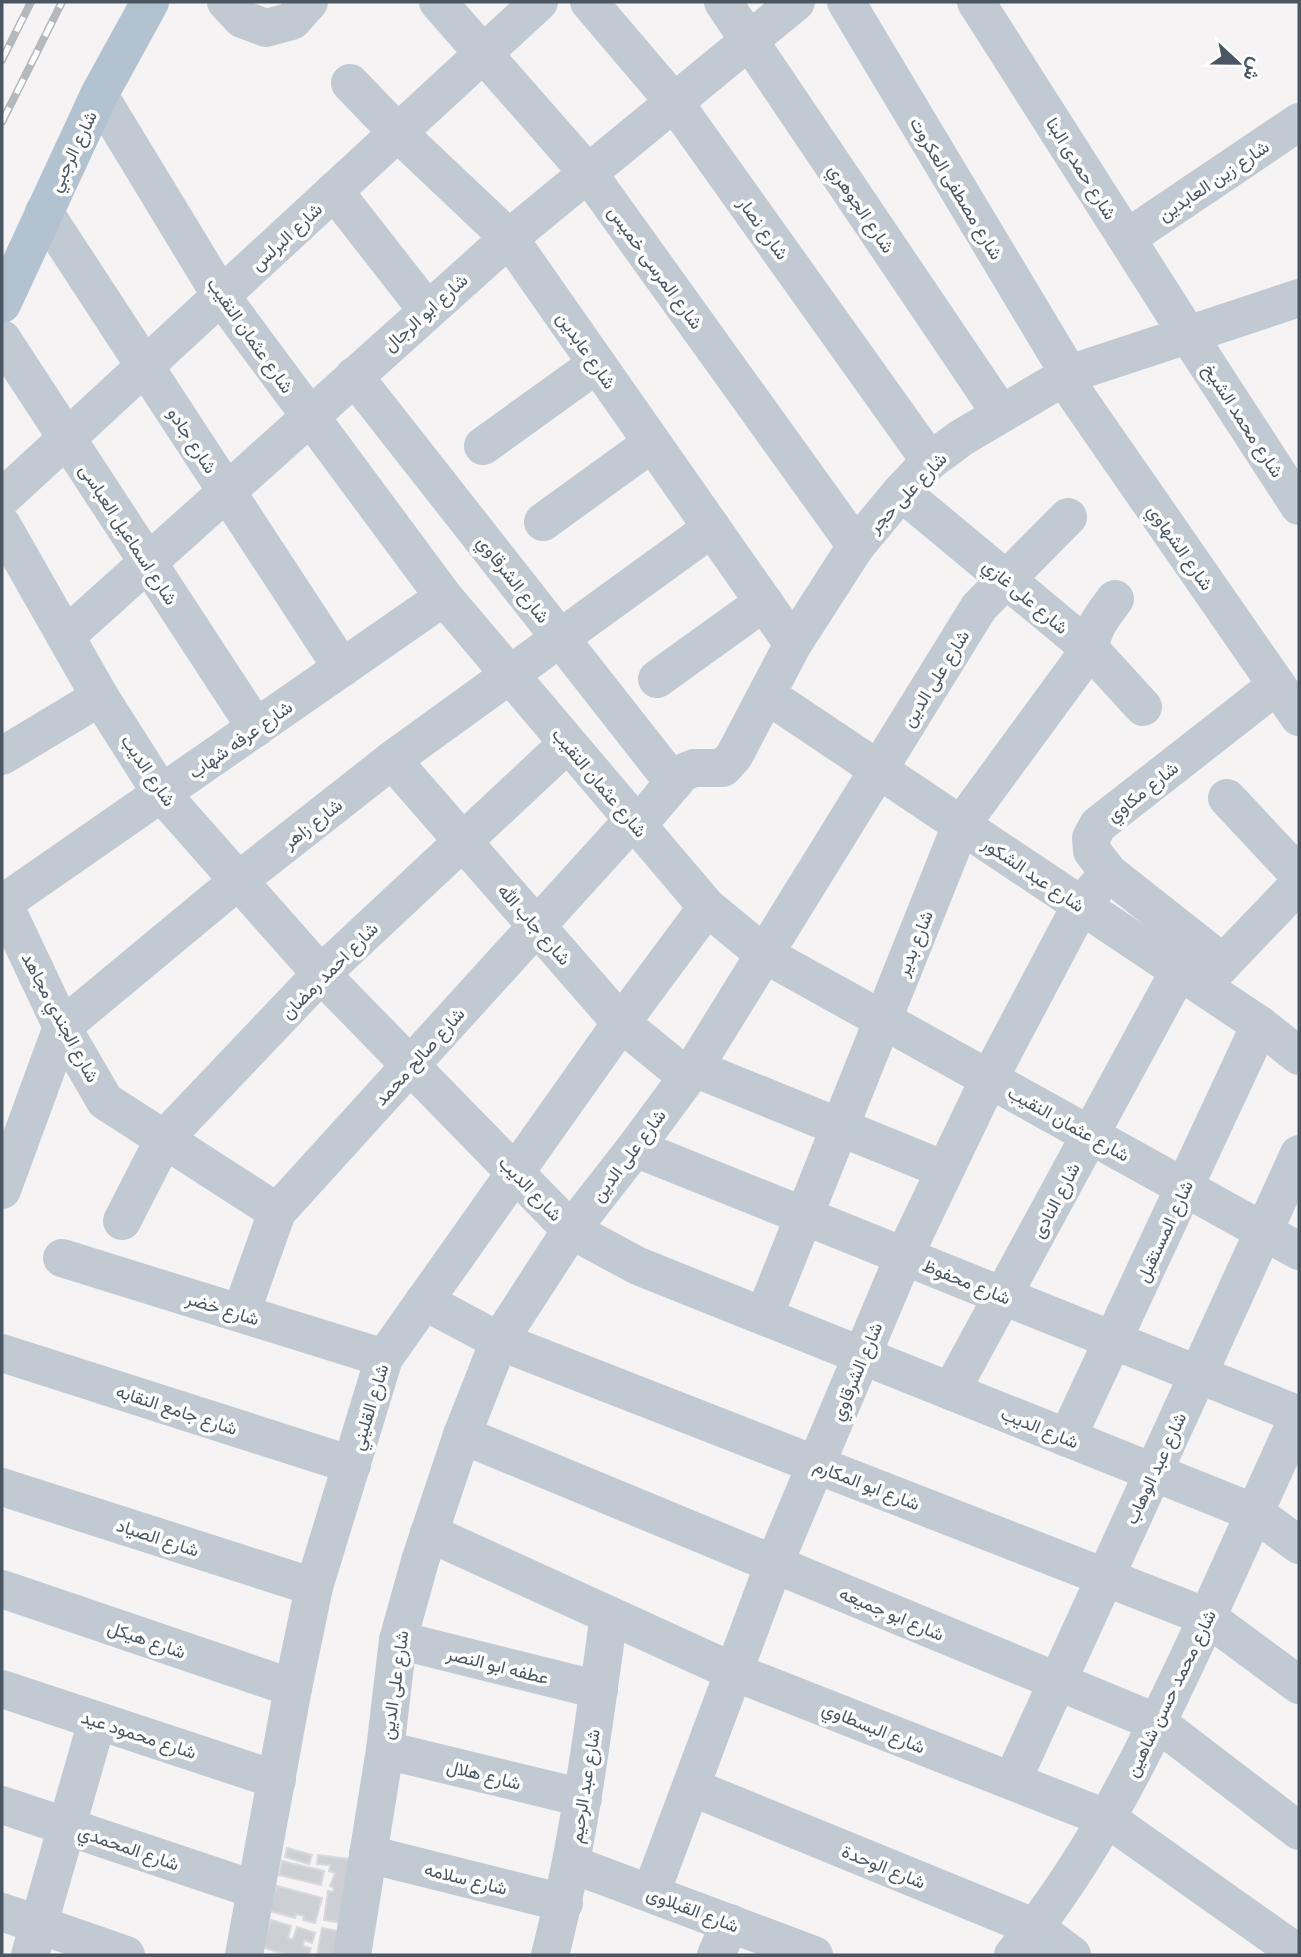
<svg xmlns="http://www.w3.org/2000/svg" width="1301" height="1957" font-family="'Golos Text',Vazirmatn,sans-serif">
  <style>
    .building { fill: #cdcfd5; stroke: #d7d9de; stroke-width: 2 }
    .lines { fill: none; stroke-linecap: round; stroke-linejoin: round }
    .minor { stroke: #c1cad2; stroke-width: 38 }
    .major { stroke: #b3c2d1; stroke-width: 38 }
    .rail-casing { stroke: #b5b8bd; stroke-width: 8 }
    .rail { stroke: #fff; stroke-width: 5; stroke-dasharray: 16; stroke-linecap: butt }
    .labels { text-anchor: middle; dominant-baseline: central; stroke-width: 7; stroke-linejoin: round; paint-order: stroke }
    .street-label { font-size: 18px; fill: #4a5661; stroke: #fff }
  </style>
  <rect width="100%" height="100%" fill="#f5f3f3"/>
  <g class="building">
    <polygon points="287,1848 312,1855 309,1864 285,1857"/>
    <polygon points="318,1855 349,1859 348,1924 324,1920 328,1891 333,1892 334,1888 330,1886 335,1873 329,1871 330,1865 317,1864"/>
    <polygon points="282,1861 324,1871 321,1885 279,1875"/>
    <polygon points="277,1886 322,1898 315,1923 303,1920 304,1916 296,1914 295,1918 269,1911"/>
    <polygon points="271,1920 291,1926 288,1938 293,1939 297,1927 315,1933 312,1943 304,1940 303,1946 311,1948 309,1955 287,1955 262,1947"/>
    <polygon points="322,1928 342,1932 338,1955 317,1955"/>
  </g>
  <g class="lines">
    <g class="minor">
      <polyline points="226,2 242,19 266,28 292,21 309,2"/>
      <polyline points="438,2 588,173 856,546"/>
      <polyline points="589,2 674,102 930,461"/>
      <polyline points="723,2 1001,414"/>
      <polyline points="846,2 1069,374"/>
      <polyline points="976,2 1188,335 1299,506"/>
      <polyline points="350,83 398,133 509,238 793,644"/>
      <polyline points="99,95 221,296 444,597 707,907 764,954 1299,1251"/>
      <polyline points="334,191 427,310"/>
      <polyline points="44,212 342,668"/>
      <polyline points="1127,238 1299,122"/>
      <polyline points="2,339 256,728"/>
      <polyline points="354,376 674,783"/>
      <polyline points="1064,378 1299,717"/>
      <polyline points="483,446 597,364"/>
      <polyline points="901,492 1090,649 1143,707"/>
      <polyline points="2,498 539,2"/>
      <polyline points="543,522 652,443"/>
      <polyline points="2,525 100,697 161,793 321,974 571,1230 638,1266 1255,1513 1299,1545"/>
      <polyline points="66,636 509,238 796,2"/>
      <polyline points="657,679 764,602"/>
      <polyline points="767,695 1260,1025 1299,1056"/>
      <polyline points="2,756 100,697"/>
      <polyline points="392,760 621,1023 687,1077"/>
      <polyline points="1227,798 1299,875"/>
      <polyline points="637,826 682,773 694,768 723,768 734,756 793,644 856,546 901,492 930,461 961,438 1069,374 1299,298"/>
      <polyline points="2,900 62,1027 105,1101 277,1212"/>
      <polyline points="2,904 444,597"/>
      <polyline points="1223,963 1109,873 1092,851 1091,838 1098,825 1277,685"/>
      <polyline points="1206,981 1299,884"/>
      <polyline points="694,1068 945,1170"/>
      <polyline points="635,1148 1299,1415"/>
      <polyline points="2,1190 62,1027 238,881 392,760 712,528"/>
      <polyline points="122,1221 164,1139 321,974 567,744"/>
      <polyline points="62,1258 384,1358"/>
      <polyline points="424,1301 499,1341 1207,1617 1299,1685"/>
      <polyline points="241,1313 277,1212 633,820"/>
      <path d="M764,1316L961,825L1090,649C1092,628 1103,615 1115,599"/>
      <polyline points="2,1353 352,1465"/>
      <polyline points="951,1391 1179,971"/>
      <polyline points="462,1435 1158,1723 1299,1831"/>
      <polyline points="1067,1438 1260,1025"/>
      <polyline points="2,1487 314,1587"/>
      <polyline points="429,1533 734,1672 1108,1819 1299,1954"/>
      <polyline points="2,1589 293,1688"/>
      <polyline points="398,1640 599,1690"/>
      <polyline points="2,1689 277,1780"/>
      <polyline points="385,1750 583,1798"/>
      <polyline points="1012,1781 1299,1154"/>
      <polyline points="691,1787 1036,1928 1072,1955"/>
      <polyline points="2,1805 256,1890"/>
      <polyline points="368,1854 564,1903"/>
      <polyline points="571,1864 814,1955"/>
      <polyline points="651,1893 774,1564 904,1256 989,1079 1081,905 1109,873"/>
      <polyline points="2,1912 126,1955"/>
      <polyline points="30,1955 97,1721"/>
      <polyline points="244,1955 293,1688 314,1587 384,1358 621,1023 707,907"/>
      <polyline points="352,1955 385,1750 398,1640 420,1561 462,1435 499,1341 571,1230 635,1148 694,1068 979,607 1068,517"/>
      <path d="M550,1955C579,1843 593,1729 609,1615"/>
      <polyline points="716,1955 730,1923"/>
      <path d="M1013,1955C1093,1858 1147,1747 1200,1633C1233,1561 1266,1488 1299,1415"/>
    </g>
    <polyline class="major" points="2,304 99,95 150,2"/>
    <defs>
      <g id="rail">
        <polyline points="2,60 31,2"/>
        <polyline points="2,122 62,2"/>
      </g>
    </defs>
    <use href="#rail" class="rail-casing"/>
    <use href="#rail" class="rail"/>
  </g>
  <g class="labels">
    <g class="street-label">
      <text transform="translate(72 151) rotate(-64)">شارع الرجبي</text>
      <text transform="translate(1082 168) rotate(58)">شارع حمدى البنا</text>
      <text transform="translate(1213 180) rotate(-34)">شارع زين العابدين</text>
      <text transform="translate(957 188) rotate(59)">شارع مصطفى العكروت</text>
      <text transform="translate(862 208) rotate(56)">شارع الجوهري</text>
      <text transform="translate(764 228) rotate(54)">شارع نصار</text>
      <text transform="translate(286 236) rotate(-43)">شارع البرلس</text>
      <text transform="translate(656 267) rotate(54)">شارع المرسى خميس</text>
      <text transform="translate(425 312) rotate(-42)">شارع ابو الرجال</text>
      <text transform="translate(251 335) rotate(55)">شارع عثمان النقيب</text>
      <text transform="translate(587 350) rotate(55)">شارع عابدين</text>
      <text transform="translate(1244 420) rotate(57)">شارع محمد الشيخ</text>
      <text transform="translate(193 440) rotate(57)">شارع جادو</text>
      <text transform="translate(907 492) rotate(-46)">شارع على حجر</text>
      <text transform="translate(129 534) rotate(57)">شارع اسماعيل العباسى</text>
      <text transform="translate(1181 547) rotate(55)">شارع الشهاوي</text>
      <text transform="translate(514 579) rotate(52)">شارع الشرقاوي</text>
      <text transform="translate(1026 596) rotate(40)">شارع على غازي</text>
      <text transform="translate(935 678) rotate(-58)">شارع على الدين</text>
      <text transform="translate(240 739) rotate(-35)">شارع عرفه شهاب</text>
      <text transform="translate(149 770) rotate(56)">شارع الديب</text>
      <text transform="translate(600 782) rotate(50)">شارع عثمان النقيب</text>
      <text transform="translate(1142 791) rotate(-38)">شارع مكاوي</text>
      <text transform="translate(312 823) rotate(-38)">شارع زاهر</text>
      <text transform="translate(1034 874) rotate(34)">شارع عبد الشكور</text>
      <text transform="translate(535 924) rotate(49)">شارع جاب الله</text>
      <text transform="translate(914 943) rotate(-68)">شارع بدير</text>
      <text transform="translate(329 970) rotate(-45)">شارع احمد رمضان</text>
      <text transform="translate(61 1017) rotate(62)">شارع الجندي مجاهد</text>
      <text transform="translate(419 1056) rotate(-48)">شارع صالح محمد</text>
      <text transform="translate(1069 1123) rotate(29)">شارع عثمان النقيب</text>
      <text transform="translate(628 1155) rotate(-53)">شارع على الدين</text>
      <text transform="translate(531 1188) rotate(46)">شارع الديب</text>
      <text transform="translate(1055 1200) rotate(-62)">شارع النادى</text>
      <text transform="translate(1164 1231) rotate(-65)">شارع المستقبل</text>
      <text transform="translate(967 1281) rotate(22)">شارع محفوظ</text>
      <text transform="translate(223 1308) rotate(17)">شارع خضر</text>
      <text transform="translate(856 1371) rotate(-67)">شارع الشرقاوي</text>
      <text transform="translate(369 1407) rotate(-73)">شارع القليني</text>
      <text transform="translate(177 1409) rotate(18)">شارع جامع النقابه</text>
      <text transform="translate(1040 1427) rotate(22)">شارع الديب</text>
      <text transform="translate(1155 1468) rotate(-65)">شارع عبد الوهاب</text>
      <text transform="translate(867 1484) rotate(21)">شارع ابو المكارم</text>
      <text transform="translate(158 1537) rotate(18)">شارع الصياد</text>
      <text transform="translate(892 1613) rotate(23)">شارع ابو جميعه</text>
      <text transform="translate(147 1639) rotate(19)">شارع هيكل</text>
      <text transform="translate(498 1665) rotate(14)">عطفه ابو النصر</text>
      <text transform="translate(394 1685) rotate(-82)">شارع على الدين</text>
      <text transform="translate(1170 1693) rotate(-64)">شارع محمد حسن شاهين</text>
      <text transform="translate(874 1727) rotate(22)">شارع البسطاوي</text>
      <text transform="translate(139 1734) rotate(18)">شارع محمود عيد</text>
      <text transform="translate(484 1774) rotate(14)">شارع هلال</text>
      <text transform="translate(584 1786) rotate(-81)">شارع عبد الرحيم</text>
      <text transform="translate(129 1847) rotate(19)">شارع المحمدي</text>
      <text transform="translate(884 1866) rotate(22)">شارع الوحدة</text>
      <text transform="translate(466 1878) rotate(14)">شارع سلامه</text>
      <text transform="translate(693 1909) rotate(21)">شارع القبلاوى</text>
    </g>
  </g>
  <rect width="1301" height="1957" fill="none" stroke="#4a5661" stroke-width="7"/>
  <g transform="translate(1238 63) rotate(112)" stroke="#ffffff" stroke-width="5" paint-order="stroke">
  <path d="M0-5L12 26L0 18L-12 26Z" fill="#4a5661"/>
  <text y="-10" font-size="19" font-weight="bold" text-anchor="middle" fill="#4a5661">ش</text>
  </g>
</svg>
